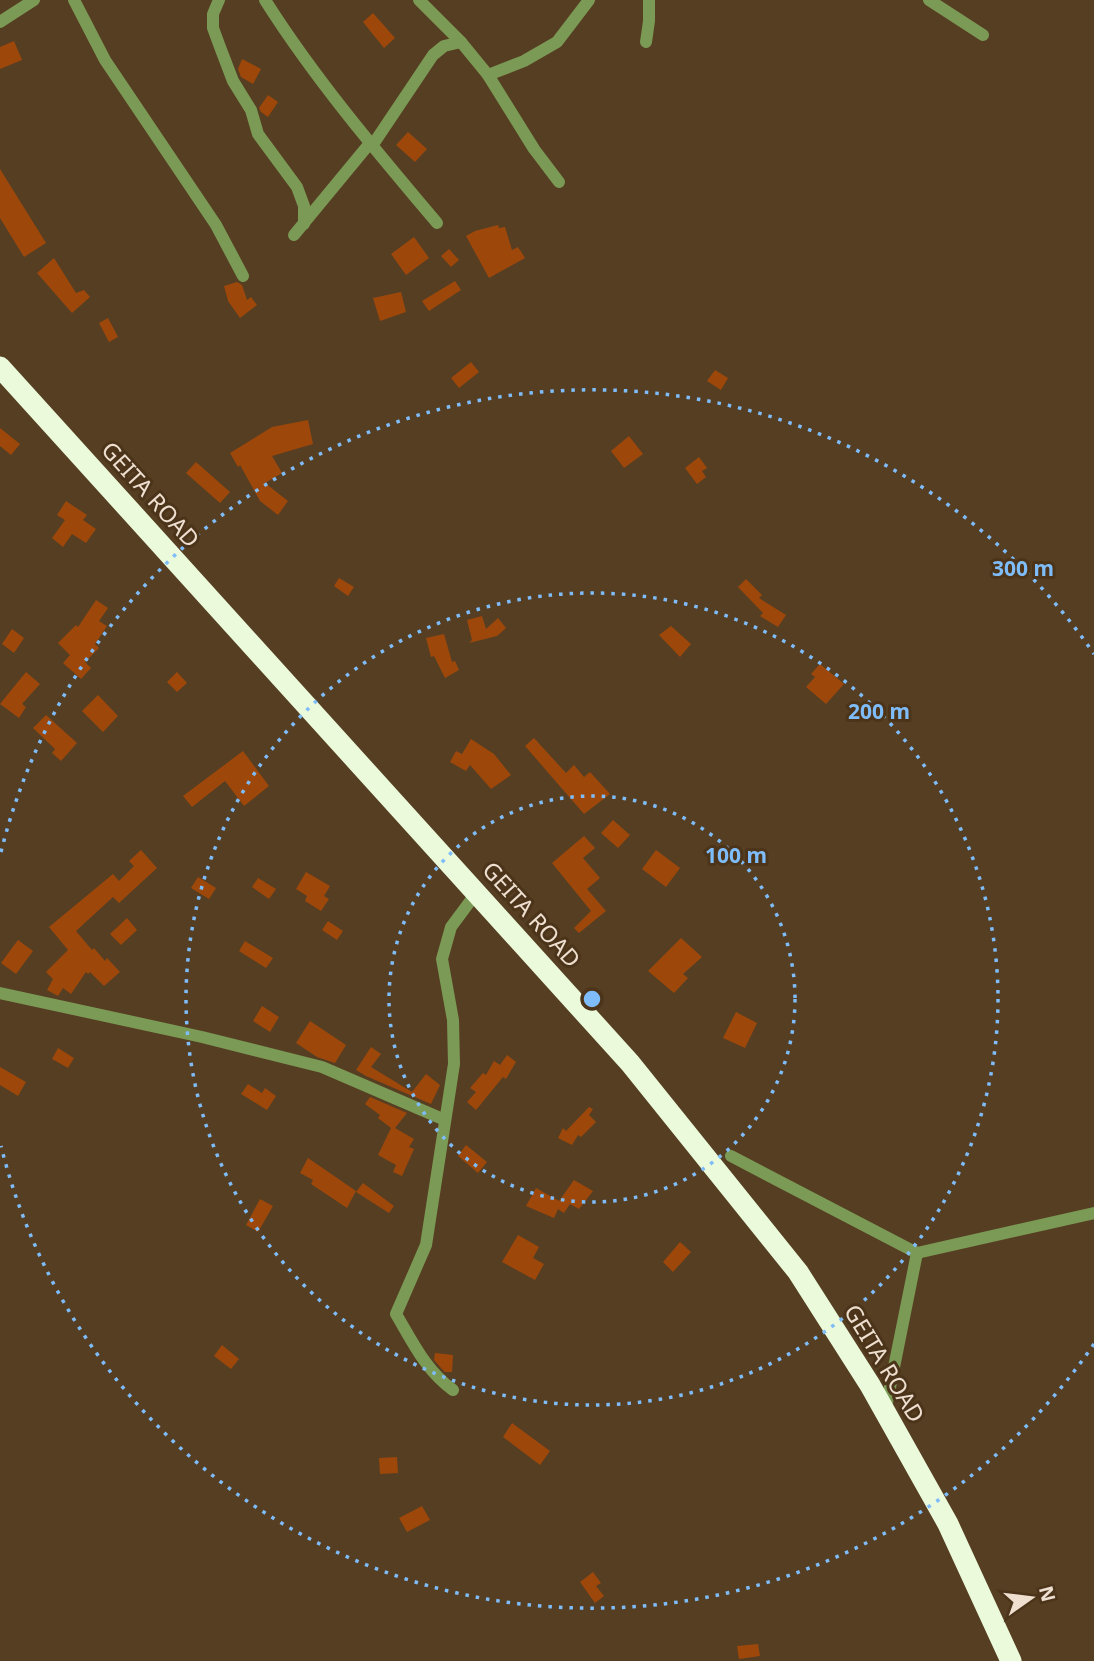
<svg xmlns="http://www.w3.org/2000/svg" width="1094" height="1661" font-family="'Noto Sans',sans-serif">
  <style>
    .building { fill: #9d480a }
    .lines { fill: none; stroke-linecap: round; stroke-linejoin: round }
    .minor { stroke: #7b9a55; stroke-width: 12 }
    .highway { stroke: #eafada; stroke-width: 21 }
    .ring { fill: none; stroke: #7fbdfa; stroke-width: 3.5; stroke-dasharray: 3.5 7 }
    .labels { text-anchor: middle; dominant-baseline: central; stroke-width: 6; stroke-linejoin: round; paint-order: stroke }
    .street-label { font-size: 23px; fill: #eedfd0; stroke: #4b3419 }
    .centre { fill: #7fbdfa; stroke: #4b3419; stroke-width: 3.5 }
    .ring-label { font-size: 21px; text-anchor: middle; font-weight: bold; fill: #7fbdfa; stroke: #4b3419; stroke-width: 6; stroke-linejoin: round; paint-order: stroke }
  </style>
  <rect width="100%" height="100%" fill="#563e23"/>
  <g class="building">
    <polygon points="373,13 395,38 384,48 363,22"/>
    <polygon points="14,41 22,60 0,69 0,47"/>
    <polygon points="242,59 261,69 253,84 241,77 238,69"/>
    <polygon points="268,95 278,102 268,117 261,112 259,108"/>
    <polygon points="408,132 427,149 415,162 396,145"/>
    <polygon points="0,169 46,243 24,257 0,218"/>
    <polygon points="498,225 499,228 505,227 512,250 518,247 525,258 489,278 466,236 475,231"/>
    <polygon points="414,237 429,258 406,275 391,254"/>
    <polygon points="449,249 459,260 451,267 441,256"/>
    <polygon points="54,258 76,293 84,290 90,297 72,313 37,273"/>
    <polygon points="455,281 461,290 429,311 422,301"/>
    <polygon points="237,282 242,285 247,300 251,297 257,305 240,318 228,301 224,286"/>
    <polygon points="401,292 406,312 380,321 373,298"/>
    <polygon points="108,318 118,337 109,342 99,323"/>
    <polygon points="471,362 479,372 459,388 451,378"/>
    <polygon points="715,370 728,378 721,390 707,381"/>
    <polygon points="308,420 313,444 272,456 282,473 265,483 288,501 278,515 260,501 240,465 238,467 230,453 272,427"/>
    <polygon points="0,428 20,444 11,455 0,446"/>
    <polygon points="629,436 643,454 624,468 611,451"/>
    <polygon points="699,457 707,468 702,471 706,477 697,484 685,468"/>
    <polygon points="196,462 230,492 220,503 186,473"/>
    <polygon points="66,501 87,515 83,520 96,529 86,543 72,534 63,547 52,538 65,520 57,515"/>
    <polygon points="339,578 354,587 348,596 334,586"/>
    <polygon points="746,579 762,595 759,598 786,615 778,627 760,616 763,613 738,587"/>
    <polygon points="96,600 108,608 99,621 107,626 95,644 99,648 85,662 91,668 81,679 63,663 70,655 58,643 76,625 78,627"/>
    <polygon points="482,616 486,629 498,618 506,628 497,636 469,643 472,640 467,620"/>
    <polygon points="671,626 691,644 680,657 659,635"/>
    <polygon points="12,629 24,638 14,653 2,644"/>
    <polygon points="444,634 452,662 455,661 459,670 445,678 434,656 431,657 426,638"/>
    <polygon points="820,664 844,684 826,704 806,687 815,677 811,674"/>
    <polygon points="26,672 40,684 22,704 26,707 19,718 0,704"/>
    <polygon points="177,672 187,683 177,692 167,682"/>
    <polygon points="98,695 118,716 103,732 82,711"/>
    <polygon points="46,715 77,743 61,761 52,753 55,749 33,728"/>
    <polygon points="534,738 566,773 574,765 584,777 590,772 610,794 584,814 525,746"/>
    <polygon points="471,739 494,754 511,775 491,789 470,765 466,771 450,762 456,751 462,754"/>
    <polygon points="243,751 269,786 244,806 225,781 192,807 183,796"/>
    <polygon points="613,820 630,835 618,848 601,833"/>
    <polygon points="584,836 595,848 583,858 600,878 587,889 606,911 579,933 574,928 591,911 552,863"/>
    <polygon points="141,850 157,868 119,903 113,897 76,931 92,950 94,948 105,961 107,958 120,972 104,986 90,972 88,974 86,972 71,994 63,988 58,996 47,990 53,979 46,972 68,950 49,927 113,874 119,881 134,866 129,861"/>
    <polygon points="656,850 680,868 666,887 642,869"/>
    <polygon points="306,872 330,886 324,896 329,899 321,911 305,901 307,896 296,889"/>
    <polygon points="198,877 216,888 209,899 191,888"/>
    <polygon points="258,878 276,889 269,899 252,887"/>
    <polygon points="127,918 137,930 121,945 110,934"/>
    <polygon points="328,921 343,931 337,940 322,930"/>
    <polygon points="681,938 702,957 683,974 688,978 674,993 648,971"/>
    <polygon points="18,940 33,951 16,974 1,963"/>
    <polygon points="245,941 273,958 266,968 239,951"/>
    <polygon points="262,1006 279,1017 270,1032 253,1021"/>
    <polygon points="736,1012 757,1023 745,1048 723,1038"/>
    <polygon points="310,1021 346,1045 335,1063 317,1057 296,1043"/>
    <polygon points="371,1047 381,1054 371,1067 412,1092 426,1074 440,1085 431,1104 366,1076 356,1070"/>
    <polygon points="58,1048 74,1058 68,1068 52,1059"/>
    <polygon points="507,1055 516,1062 506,1079 503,1077 476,1110 467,1102 476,1092 470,1088 483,1073 486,1075 494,1061 500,1065"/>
    <polygon points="0,1067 26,1082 18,1096 0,1085"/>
    <polygon points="248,1084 262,1093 265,1088 276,1096 267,1110 241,1094"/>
    <polygon points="370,1097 407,1113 395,1128 414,1139 409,1147 414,1149 402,1176 393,1172 396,1165 378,1155 391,1128 378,1118 380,1115 365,1104"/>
    <polygon points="589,1107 593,1109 589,1115 596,1122 581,1137 578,1135 572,1145 558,1138 563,1128 566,1131"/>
    <polygon points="466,1145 487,1162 478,1173 458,1156"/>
    <polygon points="308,1158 356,1191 347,1208 311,1184 313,1180 300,1173"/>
    <polygon points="574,1180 593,1191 579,1209 570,1204 564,1213 558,1209 554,1218 526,1206 536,1188 559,1201"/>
    <polygon points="363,1183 394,1206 389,1213 356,1192"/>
    <polygon points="260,1199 273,1206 258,1232 246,1225"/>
    <polygon points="518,1235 539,1247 533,1258 544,1264 535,1280 502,1262"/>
    <polygon points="680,1242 691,1252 673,1272 663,1262"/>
    <polygon points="222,1345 239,1359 231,1369 214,1356"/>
    <polygon points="435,1353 453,1355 452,1372 445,1372 441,1368 434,1360"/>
    <polygon points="512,1423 550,1451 540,1465 503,1437"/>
    <polygon points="397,1457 398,1473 380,1474 379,1458"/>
    <polygon points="422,1506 430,1520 407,1532 399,1518"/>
    <polygon points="593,1572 601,1583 596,1586 604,1596 595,1603 580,1582"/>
    <polygon points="758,1644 760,1656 739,1659 737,1646"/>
  </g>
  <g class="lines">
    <g class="minor">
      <polyline points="74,0 105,60 216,225 243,276"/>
      <polyline points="219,0 213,14 213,28 220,47 233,81 251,110 258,134 297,187 304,206 304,224"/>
      <path d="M265,0C315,79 377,152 437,223"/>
      <polyline points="419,0 461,42 488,75 534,149 559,182"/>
      <polyline points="929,0 983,35"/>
      <polyline points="0,22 34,0"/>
      <polyline points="646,42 649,21 649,0"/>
      <polyline points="488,75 524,61 557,42 589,0"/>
      <polyline points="372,146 433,55 444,46 461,42"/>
      <polyline points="294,235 370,143"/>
      <polyline points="0,993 202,1037 322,1067 445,1120"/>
      <polyline points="731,1156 917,1253 1094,1213"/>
      <path d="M453,1390C426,1371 412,1341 396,1314L426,1245L454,1064L453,1020L442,959L451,927L477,892"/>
      <polyline points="885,1412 917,1253"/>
    </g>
    <polyline class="highway" points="0,367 630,1063 798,1272 870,1385 948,1524 1011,1661"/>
  </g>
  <g class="ring">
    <circle cx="592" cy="999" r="203"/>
    <circle cx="592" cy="999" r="406"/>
    <path d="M1094 1344A609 609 0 0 1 1 1146M1 852A609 609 0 0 1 1094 654"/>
  </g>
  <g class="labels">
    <g class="street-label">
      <text transform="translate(151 494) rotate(48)">GEITA ROAD</text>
      <text transform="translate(532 914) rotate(48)">GEITA ROAD</text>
      <text transform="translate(885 1363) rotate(59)">GEITA ROAD</text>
    </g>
  </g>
  <circle cx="592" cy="999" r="10" class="centre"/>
  <g class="ring-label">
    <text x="1023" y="576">300 m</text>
    <text x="879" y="719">200 m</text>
    <text x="736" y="863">100 m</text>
  </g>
  <g transform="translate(1031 1598) rotate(76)" stroke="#4b3419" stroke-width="5" paint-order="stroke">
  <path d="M0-5L12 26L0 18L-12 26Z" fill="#eedfd0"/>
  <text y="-10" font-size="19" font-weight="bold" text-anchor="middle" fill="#eedfd0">N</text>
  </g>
</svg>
